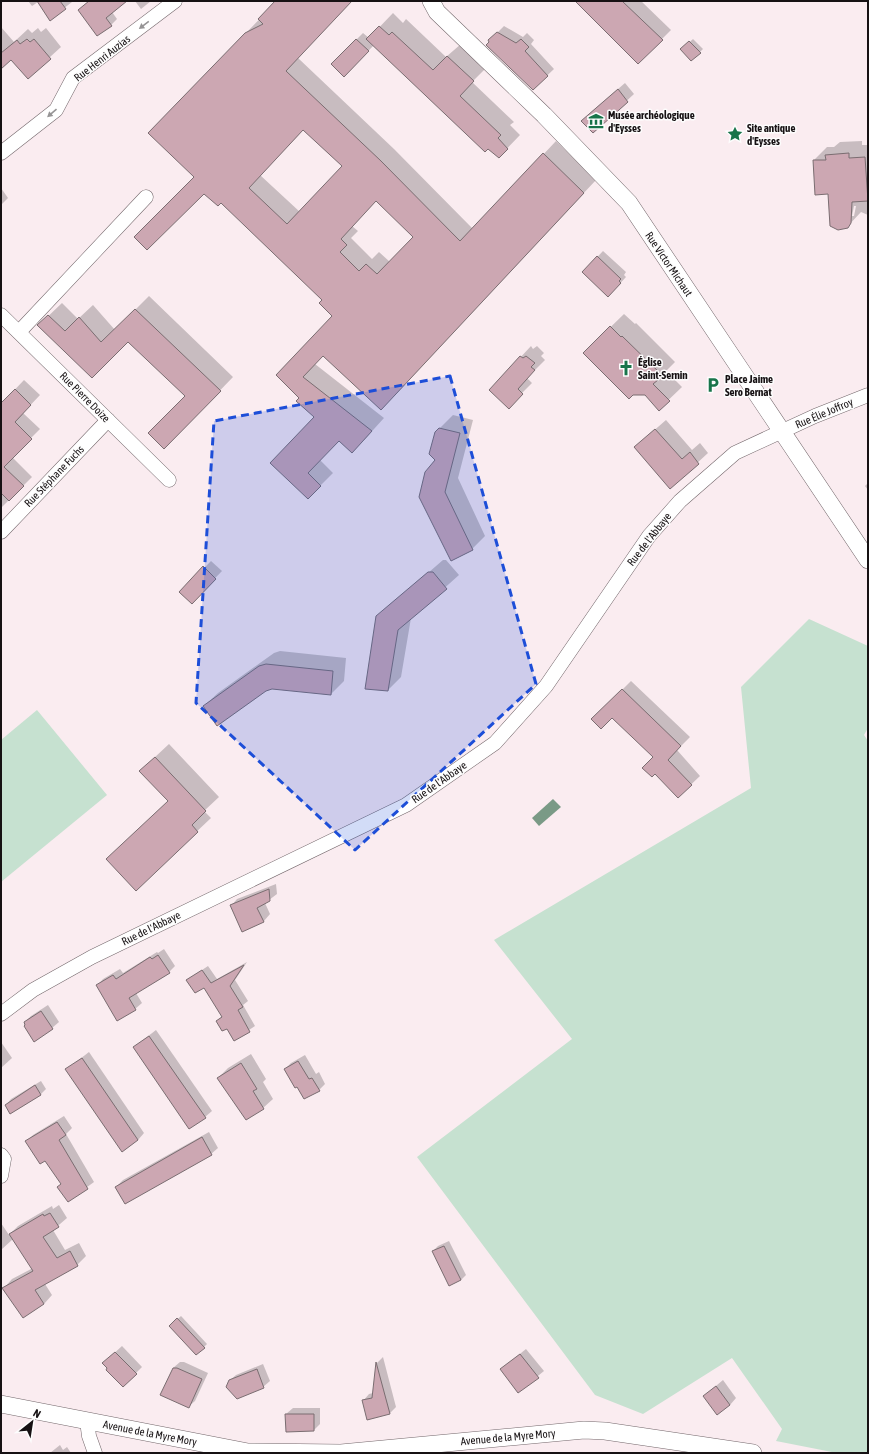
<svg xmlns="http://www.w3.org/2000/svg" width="869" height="1454" font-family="'Asap Condensed',sans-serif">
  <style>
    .green { fill: #c6e1d0 }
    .water { fill: #7a9a86 }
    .shadow { fill: #0003; fill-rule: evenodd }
    .building { fill: #cca7b2; stroke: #7a6d71; fill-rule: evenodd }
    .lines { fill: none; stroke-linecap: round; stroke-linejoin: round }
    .minor-casing { stroke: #73676b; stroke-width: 15 }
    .tertiary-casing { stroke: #73676b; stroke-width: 18 }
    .minor { stroke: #fff; stroke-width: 14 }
    .tertiary { stroke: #fff; stroke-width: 17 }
    .oneway { fill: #969495 }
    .marked { fill: #1d4ed8; fill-opacity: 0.2; stroke: #1d4ed8; stroke-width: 3; stroke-dasharray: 8 5; stroke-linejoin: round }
    .labels { text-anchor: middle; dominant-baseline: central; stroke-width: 3; stroke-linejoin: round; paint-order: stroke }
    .street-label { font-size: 11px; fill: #161113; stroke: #fdfdfd }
    .poi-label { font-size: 11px; font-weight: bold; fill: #161113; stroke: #fdfdfd; text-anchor: start }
  </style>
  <rect width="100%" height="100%" fill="#faecf0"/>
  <g class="green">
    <polygon points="809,619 868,646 868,728 864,735 868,741 868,1453 837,1453 776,1441 782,1429 732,1358 643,1414 595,1395 417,1157 572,1039 494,940 751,788 741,687"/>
    <polygon points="37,710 107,795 1,882 1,740"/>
  </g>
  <polygon class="water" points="553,799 561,807 539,826 532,818"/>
  <g class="shadow">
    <polygon points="28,1 71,1 72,2 50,19 38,2 32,6"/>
    <polygon points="89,1 126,1 112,12 117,19 111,25 79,10"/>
    <polygon points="135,1 151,1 141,9"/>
    <path d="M277,1H351L298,58L394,149L473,229L556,141L596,180L394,396L323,354L315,364L384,418L364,440H339L320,460L333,473L308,498L271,463L315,417L301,398L277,375L334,316L324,300L196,177L245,34ZM304,129L343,166L300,212L260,175ZM377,200L415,237L390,262L379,252L372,259L351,238L358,231L352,226Z"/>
    <polygon points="576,1 641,1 671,30 638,63"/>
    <polygon points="393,13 403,23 406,19 446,57 461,44 487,67 472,82 514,122 510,125 520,135 499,157 374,45 351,69 332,64 363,33 369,38"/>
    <polygon points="504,26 523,37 527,33 534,40 531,44 554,69 533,89 489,41"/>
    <polygon points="1,27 14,42 28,29 32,33 38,28 41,32 46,28 61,47 28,77 12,58 1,67"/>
    <polygon points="693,39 703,49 692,60 682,49"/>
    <polygon points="625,83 634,94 593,132 589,114"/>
    <path d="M862,141V145H868V215L861,212L847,227L828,193L814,160L827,147H834L840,142ZM854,206H856L854,216H852Z"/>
    <polygon points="1,188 8,198 1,205"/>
    <polygon points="603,251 626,272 624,275 626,277 614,290 583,272"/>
    <polygon points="149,296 233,377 177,435 186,396 128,341 92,377 39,325 62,303 78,319 93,305 115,330"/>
    <polygon points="624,314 635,324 636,323 675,362 666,371 682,387 659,409 645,394 584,353"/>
    <polygon points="531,346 533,349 537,346 544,353 541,356 545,360 527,378 532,383 518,397 490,390"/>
    <polygon points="24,380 40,395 23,413 40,429 12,457 32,477 1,508 1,401 3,402"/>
    <polygon points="453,415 473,420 458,478 485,536 472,549 452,560 437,460 436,432"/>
    <polygon points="666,420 692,450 700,443 708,453 670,488 635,447"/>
    <polygon points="868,483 868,490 865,486"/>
    <polygon points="443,560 446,560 459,575 411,618 401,677 388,690 377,617"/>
    <polygon points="211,561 222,571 198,596 181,592"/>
    <polygon points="280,651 346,658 344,681 331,694 272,688 204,706 218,693 274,653"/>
    <polygon points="631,681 690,737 677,750 700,776 678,797 654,757 612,717 593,719"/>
    <polygon points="169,744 219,797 204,811 211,818 136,889 169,801 154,758"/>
    <polygon points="276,884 277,894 265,903 270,914 264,921 242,931 231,906 237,899"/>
    <polygon points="164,949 175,966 169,972 136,993 142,1003 135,1009 97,986 103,979 120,969 123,973 157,952 158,953"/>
    <polygon points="247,962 235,980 248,1001 243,1005 255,1026 234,1040 227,1028 217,1021 222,1016 205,986 187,980 208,966 217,979"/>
    <polygon points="48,1005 59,1022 52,1028 26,1024 25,1022 31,1016"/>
    <polygon points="156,1030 212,1111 205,1117 134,1047"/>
    <polygon points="1,1042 12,1058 1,1068"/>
    <polygon points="89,1052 144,1133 138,1140 67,1069"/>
    <polygon points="251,1054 266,1079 263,1082 273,1099 263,1108 218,1078 228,1068"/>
    <polygon points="305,1055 316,1074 319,1072 325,1084 319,1090 297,1086 285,1069 291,1063"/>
    <polygon points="41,1081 46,1089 41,1094 11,1113 6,1105 11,1099"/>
    <polygon points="64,1116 72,1128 66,1134 94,1182 68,1201 62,1184 45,1159 27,1141 33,1135"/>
    <polygon points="209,1132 218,1148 211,1154 116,1187 123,1180"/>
    <polygon points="59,1205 67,1218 53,1230 65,1250 79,1243 86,1256 77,1265 45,1284 52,1295 44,1304 4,1288 12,1279 33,1268 13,1239 1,1250 1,1223 9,1235 18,1226 52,1206 53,1209"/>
    <polygon points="449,1241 466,1275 461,1280 433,1251 438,1246"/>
    <polygon points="181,1316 207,1344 197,1354 170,1326"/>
    <polygon points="122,1346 142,1367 123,1386 108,1368 110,1357"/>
    <polygon points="526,1349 544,1371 518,1392 501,1369"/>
    <polygon points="383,1357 396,1407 390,1413 363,1401 369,1394 373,1393 377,1363"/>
    <polygon points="180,1362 184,1362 208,1373 195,1401 188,1407 173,1368"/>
    <polygon points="263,1364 270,1381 263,1387 229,1381 236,1375"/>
    <polygon points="723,1380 736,1398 730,1405 704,1396"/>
    <polygon points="293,1408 320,1408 320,1424 314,1430 286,1414"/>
    <polygon points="60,1445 63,1450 67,1447 71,1453 50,1453"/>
  </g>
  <g class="building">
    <polygon points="37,1 60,1 66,9 50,21"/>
    <polygon points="89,1 127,1 106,18 112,26 97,36 78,10"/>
    <path d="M275,1H352L286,71L381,161L460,241L543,153L584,193L381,410L323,356L303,377L372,431L352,453L339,441L308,473L321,486L308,499L270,463L314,417L296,401L299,398L276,375L332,316L319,303L322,300L221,203L218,206L204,194L147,250L134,237L194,177L148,133L245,33L263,24L258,19ZM303,130L342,166L287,224L249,188ZM376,201L413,237L377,274L366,264L359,271L340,252L347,245L341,239Z"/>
    <polygon points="575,1 622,1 663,40 638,64"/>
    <polygon points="379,26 389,35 392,32 433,70 447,56 474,81 460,96 501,135 498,138 508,149 499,158 488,149 485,152 366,39"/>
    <polygon points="497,32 516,43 521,39 529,47 525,51 548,76 533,90 486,45 489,42 488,40"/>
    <polygon points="27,39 30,42 34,39 51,59 28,79 11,60 1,69 1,53 17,40 20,44"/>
    <polygon points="356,39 369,51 344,77 331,64"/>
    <polygon points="689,41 701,53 691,61 680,49"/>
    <polygon points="618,89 628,102 593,133 581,121"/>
    <polygon points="849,153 849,158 865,157 868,201 852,202 851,223 848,228 838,230 830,226 828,194 815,195 813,160 826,160 825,155"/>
    <polygon points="597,256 621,279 619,281 621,283 608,297 582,272"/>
    <polygon points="135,309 221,391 164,449 148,433 185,396 128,342 92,378 37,325 48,315 65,331 79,317 101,342"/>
    <polygon points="610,326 621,337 622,336 663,376 653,384 670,401 659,411 645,395 633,395 629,399 583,353"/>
    <polygon points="520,356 523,358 526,356 535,363 531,367 535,370 518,389 523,394 509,409 489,390"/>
    <polygon points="15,389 31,405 15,422 32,439 4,467 24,486 9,501 1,493 1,403"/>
    <polygon points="439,428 460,433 445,492 473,550 451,561 419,497 425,472 435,460 429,454 435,432"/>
    <polygon points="655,429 682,459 690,452 699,464 670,489 634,447"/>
    <polygon points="203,566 216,579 192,604 179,592"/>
    <polygon points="428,572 433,572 447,589 398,630 388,691 365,689 376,616"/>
    <polygon points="266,664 333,671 331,695 272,689 266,691 217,726 203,706 259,666"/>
    <polygon points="622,689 681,746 668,760 692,785 678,798 655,774 652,777 642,768 653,757 612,718 601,729 591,719"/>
    <polygon points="155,757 206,811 192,825 198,832 136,891 106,859 168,801 139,771"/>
    <polygon points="269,889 270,901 257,908 264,922 242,932 230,905"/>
    <polygon points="158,955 170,973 129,998 136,1010 117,1021 96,985 113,975 116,979 150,957 152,959"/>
    <polygon points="244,965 230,986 243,1007 238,1010 250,1032 234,1041 227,1029 222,1031 216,1021 222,1017 204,988 195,993 186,980 202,970 211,983"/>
    <polygon points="41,1011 53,1029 34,1042 24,1026 25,1025 24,1022"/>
    <polygon points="149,1036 206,1118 189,1129 133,1047"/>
    <polygon points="82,1058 138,1140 122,1152 65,1069"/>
    <polygon points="298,1061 309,1079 312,1078 320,1091 304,1099 297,1087 295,1088 284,1069"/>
    <polygon points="241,1063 257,1089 253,1091 264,1109 246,1120 217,1078"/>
    <polygon points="35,1085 41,1095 10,1114 5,1105"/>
    <polygon points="57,1122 66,1135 59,1140 88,1189 68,1202 57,1187 61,1184 45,1161 40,1164 25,1141"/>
    <polygon points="202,1137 212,1155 125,1204 115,1187"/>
    <polygon points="50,1213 59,1227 43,1237 57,1258 70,1251 78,1266 35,1290 44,1304 23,1318 2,1288 33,1271 9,1234 43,1214 44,1216"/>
    <polygon points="444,1246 461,1280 449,1286 432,1251"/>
    <polygon points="177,1318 205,1348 196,1355 169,1326"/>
    <polygon points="115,1352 137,1374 123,1387 106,1370 107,1368 102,1363"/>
    <polygon points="520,1354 539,1378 518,1393 500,1369"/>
    <polygon points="376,1362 390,1414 367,1420 362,1400 372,1398"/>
    <polygon points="173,1368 177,1368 202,1379 189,1408 160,1395"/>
    <polygon points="257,1369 264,1388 237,1399 226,1387 229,1380"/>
    <polygon points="716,1386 730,1405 717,1415 703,1396"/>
    <polygon points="285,1414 314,1414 314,1431 286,1432"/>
  </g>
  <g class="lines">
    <defs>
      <g id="minor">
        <polyline points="1,153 56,110 73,78 175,1"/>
        <polyline points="1,315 169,480"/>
        <polyline points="19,332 146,197"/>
        <polyline points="1,532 108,420"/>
        <polyline points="1,1014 33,990 92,957 406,805 495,743 546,686 649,536 680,501 735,453 815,416 868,395"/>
        <polyline points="1,1155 4,1159 1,1176"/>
        <polyline points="87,1421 89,1436 95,1453"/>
      </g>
      <g id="tertiary">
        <polyline points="431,1 437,12 544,115 629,203 868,560"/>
        <polyline points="1,1404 248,1452 341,1453 584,1430 605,1431 753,1453"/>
      </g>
    </defs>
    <use href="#minor" class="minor-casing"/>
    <use href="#tertiary" class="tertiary-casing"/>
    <use href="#minor" class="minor"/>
    <use href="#tertiary" class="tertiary"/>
  </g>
  <defs><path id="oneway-solid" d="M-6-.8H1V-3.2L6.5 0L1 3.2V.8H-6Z"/></defs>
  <g class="oneway">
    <use href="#oneway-solid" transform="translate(144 25) rotate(143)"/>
    <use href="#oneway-solid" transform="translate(52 113) rotate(139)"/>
  </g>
  <path class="marked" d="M450,376L536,684L355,850L196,703L214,421Z"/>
  <defs>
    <symbol id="museum-bare" viewBox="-9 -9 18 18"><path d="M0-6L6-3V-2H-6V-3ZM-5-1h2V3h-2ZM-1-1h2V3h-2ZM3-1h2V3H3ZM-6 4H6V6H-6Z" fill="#18744a" stroke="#fdfdfd" stroke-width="2.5" paint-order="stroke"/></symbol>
    <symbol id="sight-bare" viewBox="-9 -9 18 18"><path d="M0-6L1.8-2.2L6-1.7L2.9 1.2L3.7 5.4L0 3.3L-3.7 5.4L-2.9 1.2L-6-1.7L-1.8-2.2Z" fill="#18744a" stroke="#fdfdfd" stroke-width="2.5" paint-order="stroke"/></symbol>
    <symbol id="church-bare" viewBox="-9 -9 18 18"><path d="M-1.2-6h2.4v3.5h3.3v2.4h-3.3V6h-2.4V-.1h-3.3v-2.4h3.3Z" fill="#18744a" stroke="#fdfdfd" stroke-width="2.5" paint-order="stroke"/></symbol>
    <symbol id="parking-bare" viewBox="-9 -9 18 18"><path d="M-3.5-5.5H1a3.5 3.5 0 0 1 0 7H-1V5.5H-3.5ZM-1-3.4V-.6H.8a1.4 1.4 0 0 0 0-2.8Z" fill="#18744a" stroke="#fdfdfd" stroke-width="2.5" paint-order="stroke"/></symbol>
  </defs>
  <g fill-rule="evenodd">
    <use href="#museum-bare" x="585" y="110" width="22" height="22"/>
    <use href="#sight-bare" x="724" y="123" width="22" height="22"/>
    <use href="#church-bare" x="615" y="357" width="22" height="22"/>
    <use href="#parking-bare" x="702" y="374" width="22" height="22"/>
  </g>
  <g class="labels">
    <g class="street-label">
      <text transform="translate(102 58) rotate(-38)">Rue Henri Auzias</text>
      <text transform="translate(669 264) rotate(56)">Rue Victor Michaut</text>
      <text transform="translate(85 397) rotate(45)">Rue Pierre Doize</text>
      <text transform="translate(824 413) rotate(-23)">Rue Élie Joffroy</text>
      <text transform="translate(54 476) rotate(-46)">Rue Stéphane Fuchs</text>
      <text transform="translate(649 539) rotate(-52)">Rue de l'Abbaye</text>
      <text transform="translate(439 782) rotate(-35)">Rue de l'Abbaye</text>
      <text transform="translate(151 928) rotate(-26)">Rue de l'Abbaye</text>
      <text transform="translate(150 1433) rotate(11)">Avenue de la Myre Mory</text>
      <text transform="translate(508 1437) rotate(-5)">Avenue de la Myre Mory</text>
    </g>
    <g class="poi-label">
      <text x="608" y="115">Musée archéologique<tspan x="608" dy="13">d'Eysses</tspan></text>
      <text x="747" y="128">Site antique<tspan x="747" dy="13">d'Eysses</tspan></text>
      <text x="638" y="362">Église<tspan x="638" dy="13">Saint-Sernin</tspan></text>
      <text x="725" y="379">Place Jaime<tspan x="725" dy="13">Sero Bernat</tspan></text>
    </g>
  </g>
  <rect width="869" height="1454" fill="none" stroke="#161113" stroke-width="4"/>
  <g transform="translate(32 1422) rotate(30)" stroke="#fdfdfd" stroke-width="3" paint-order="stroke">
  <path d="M0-3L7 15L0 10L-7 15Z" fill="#161113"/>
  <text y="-6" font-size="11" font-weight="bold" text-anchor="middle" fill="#161113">N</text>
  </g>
</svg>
